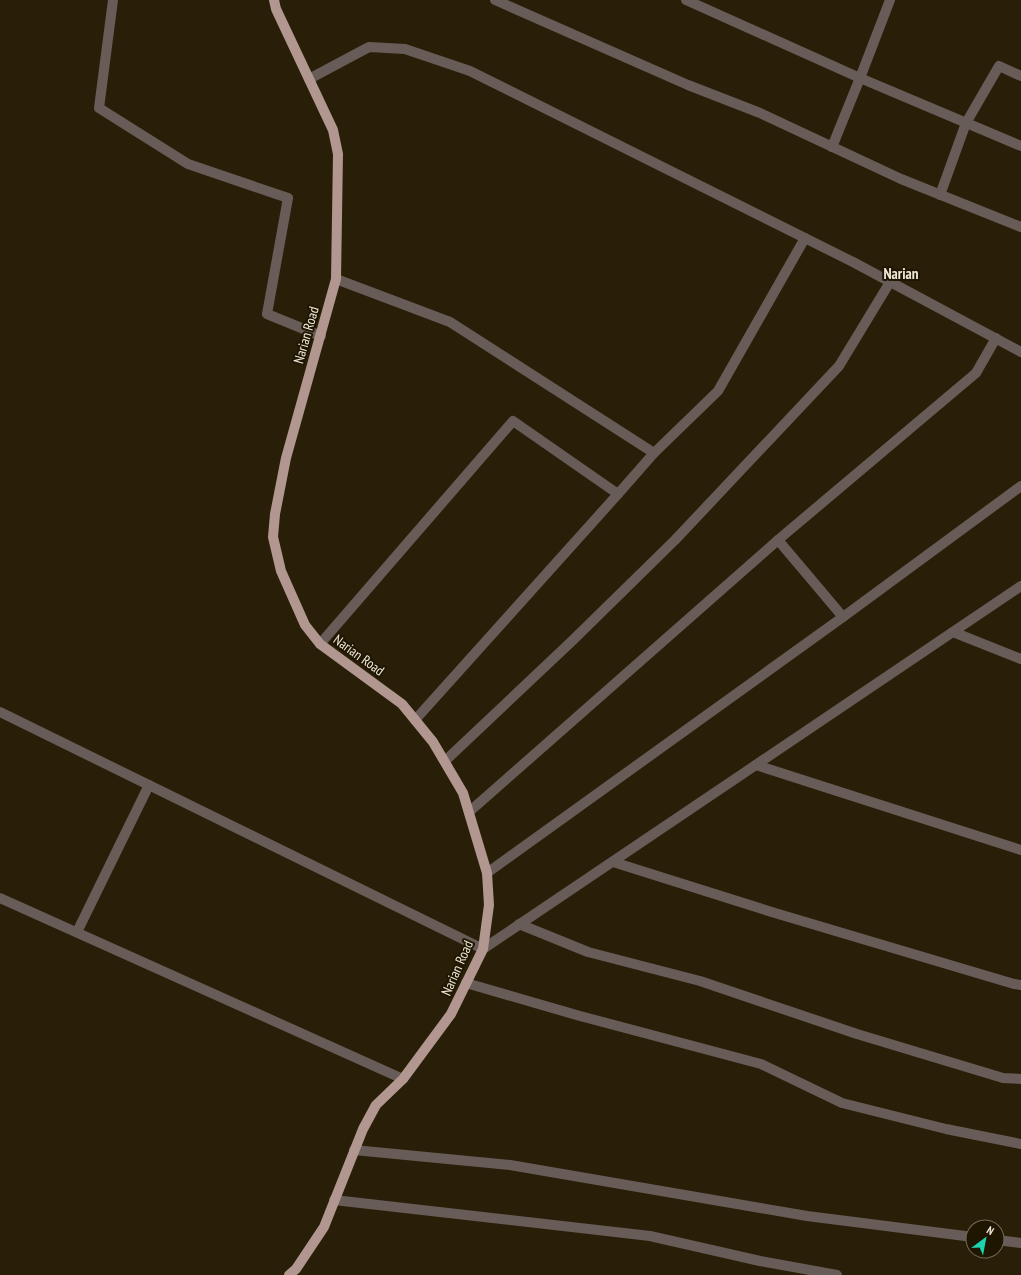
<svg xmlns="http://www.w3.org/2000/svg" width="1021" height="1275" font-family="'PT Sans Narrow',sans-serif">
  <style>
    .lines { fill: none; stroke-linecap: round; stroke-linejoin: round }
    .minor { stroke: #685c58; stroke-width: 10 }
    .major { stroke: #b1978f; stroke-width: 10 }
    .labels { text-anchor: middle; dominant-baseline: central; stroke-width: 4; stroke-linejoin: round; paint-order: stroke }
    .street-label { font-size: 14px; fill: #efe8da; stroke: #1f1601 }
    .neighbourhood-label { font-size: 15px; font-weight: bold; fill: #efe8da; stroke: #1f1601 }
  </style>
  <rect width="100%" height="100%" fill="#291f08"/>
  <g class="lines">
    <g class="minor">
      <polyline points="113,0 99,108 188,164 288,198 267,314 321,336"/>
      <polyline points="495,0 688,85 760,113 901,179 1021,227"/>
      <polyline points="686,0 860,78 1021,146"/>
      <polyline points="309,79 369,47 405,49 470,71 853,262 1021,352"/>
      <polyline points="832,147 860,78 890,0"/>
      <polyline points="940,195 966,123 999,66 1021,76"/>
      <polyline points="336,279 450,322 654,453 618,494"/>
      <polyline points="654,453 718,391 805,238"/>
      <polyline points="778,540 976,373 996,338"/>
      <polyline points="843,617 1021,486"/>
      <polyline points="953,632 1021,659"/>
      <polyline points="320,644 513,421 618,494 415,720"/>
      <polyline points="0,712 483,949 1021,586"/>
      <polyline points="445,761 572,641 675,540 839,366 890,282"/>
      <polyline points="756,765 1021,850"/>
      <polyline points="469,812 778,540 843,617 487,873"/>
      <polyline points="613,862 775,913 1014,984 1021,985"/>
      <polyline points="0,898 403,1079"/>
      <polyline points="519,924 588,952 700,981 857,1034 1003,1078 1021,1079"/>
      <polyline points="77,932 149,785"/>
      <polyline points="466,983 580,1016 761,1064 842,1103 946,1129 1021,1144"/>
      <polyline points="354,1150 510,1165 807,1216 973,1237"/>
      <polyline points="334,1200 650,1236 760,1261 837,1275"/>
      <polyline points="997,1240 1021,1243"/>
    </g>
    <polyline class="major" points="274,0 276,9 333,130 338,154 336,279 286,458 275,514 273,537 281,571 305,625 320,644 402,704 433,742 463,793 487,873 489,905 483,949 451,1014 403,1079 376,1105 363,1129 324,1227 296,1269 289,1275"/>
  </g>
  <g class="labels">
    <g class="street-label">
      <text transform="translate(306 335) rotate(-74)">Narian Road</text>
      <text transform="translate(359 655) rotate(36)">Narian Road</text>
      <text transform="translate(457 968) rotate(-66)">Narian Road</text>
    </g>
    <g class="neighbourhood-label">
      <text x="901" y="273">Narian</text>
    </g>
  </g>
  <g transform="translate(985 1239) rotate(32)"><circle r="19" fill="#1f1601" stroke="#726a58"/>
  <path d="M0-3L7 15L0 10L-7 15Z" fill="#1bd5b1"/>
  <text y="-6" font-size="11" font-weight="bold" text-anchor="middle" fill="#efe8da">N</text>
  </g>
</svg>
